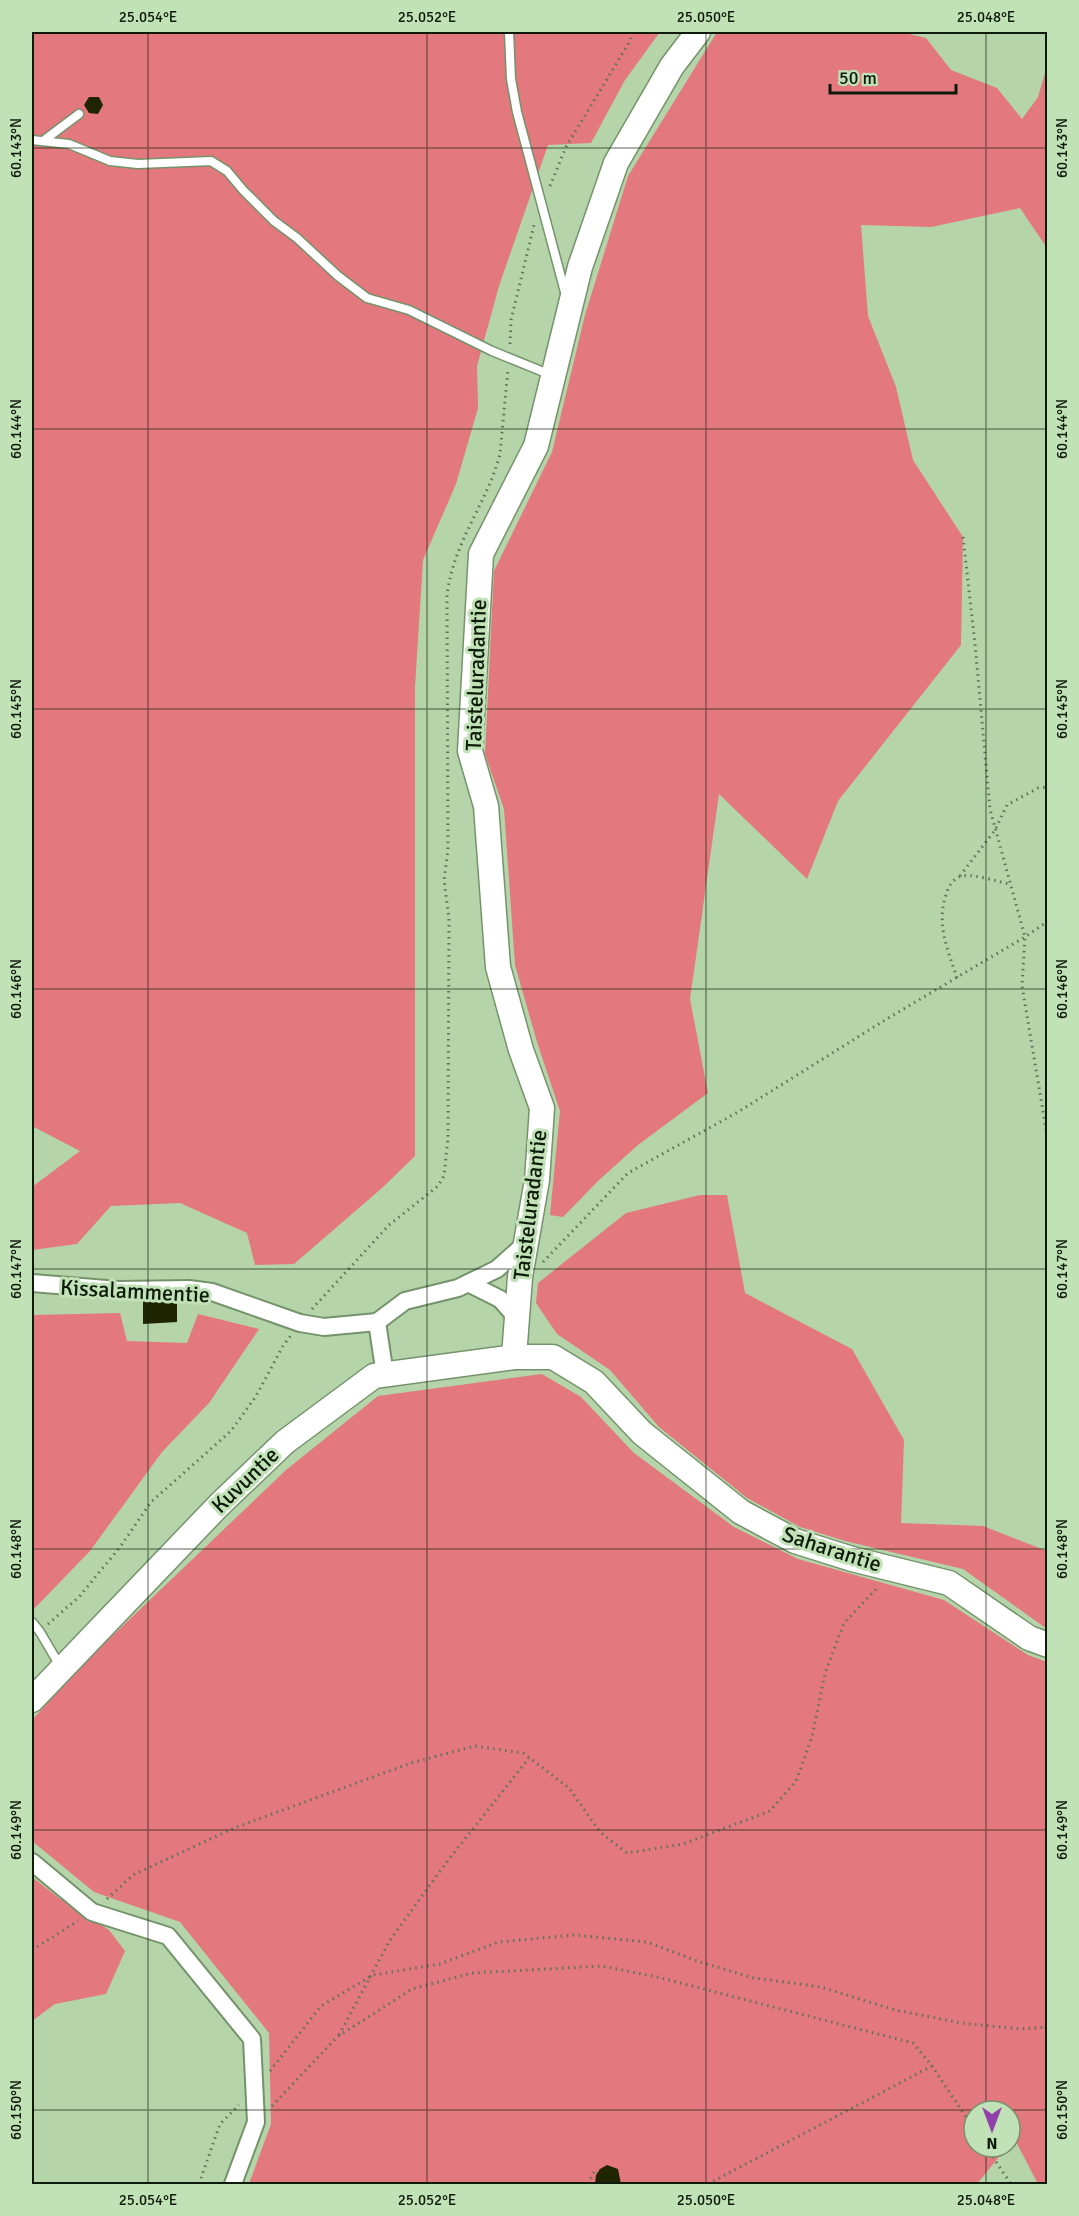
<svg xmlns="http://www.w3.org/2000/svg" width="1079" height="2216" font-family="Signika,sans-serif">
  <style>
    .green { fill: #e3787e }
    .building { fill: #1f2402 }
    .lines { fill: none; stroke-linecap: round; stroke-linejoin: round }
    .lane-casing { stroke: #75936b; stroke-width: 11 }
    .street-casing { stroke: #75936b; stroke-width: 20 }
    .secondary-casing { stroke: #75936b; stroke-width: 27 }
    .path { stroke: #5e7357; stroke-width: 3; stroke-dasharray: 1.5 4.5; stroke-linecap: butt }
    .lane { stroke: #fff; stroke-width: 8 }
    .street { stroke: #fff; stroke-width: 16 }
    .secondary { stroke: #fff; stroke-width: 24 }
    .ticks { fill: none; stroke: #0e1a0a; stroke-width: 1.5; stroke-opacity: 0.45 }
    .labels { text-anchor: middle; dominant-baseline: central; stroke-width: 6; stroke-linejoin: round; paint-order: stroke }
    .street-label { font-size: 22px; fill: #0e1a0a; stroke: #c1e1b7 }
    .neatline { fill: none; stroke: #0e1a0a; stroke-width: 2 }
    .ticks-label { font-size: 15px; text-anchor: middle; fill: #0e1a0a }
  </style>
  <rect width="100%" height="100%" fill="#b5d4aa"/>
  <g class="green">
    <polygon points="32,32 660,32 625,80 591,143 548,145 499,286 477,366 478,408 456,484 423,560 415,687 415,1156 382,1188 294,1264 255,1265 247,1233 180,1203 111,1206 77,1244 32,1250 32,1187 80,1151 32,1126"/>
    <polygon points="717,32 901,32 926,38 951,70 997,88 1022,119 1038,97 1047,66 1047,248 1020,208 931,227 861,225 868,316 896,387 913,460 963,537 961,645 838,801 807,879 719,794 690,999 708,1093 638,1145 598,1181 563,1217 550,1215 560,1111 537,1042 515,965 504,809 485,754 494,571 552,452 585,315 628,176"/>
    <polygon points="700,1195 727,1195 745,1293 852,1349 904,1440 901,1523 983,1526 1047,1551 1047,1629 963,1569 845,1541 800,1527 747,1498 659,1427 610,1370 557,1334 536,1303 538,1283 626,1213"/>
    <polygon points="120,1313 127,1341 187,1343 198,1314 259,1329 209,1403 162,1452 90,1551 32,1611 32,1315"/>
    <polygon points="542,1374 581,1397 634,1453 734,1527 798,1559 944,1600 1028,1655 1047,1662 1047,2184 1038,2184 1014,2138 1010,2143 1010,2111 974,2111 974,2147 1007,2147 977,2184 249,2184 271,2124 269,2033 180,1922 94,1892 32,1841 32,1720 87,1660 286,1470 378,1396"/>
    <polygon points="32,1877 59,1898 109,1930 125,1951 106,1994 55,2004 32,2021"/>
  </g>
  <g class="building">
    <polygon points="89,97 99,97 103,105 98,114 89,113 84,105"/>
    <polygon points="143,1300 177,1300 177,1322 143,1324"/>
    <polygon points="607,2165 618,2169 621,2184 595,2184 596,2175 600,2169"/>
  </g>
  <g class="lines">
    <defs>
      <g id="lane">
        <polyline points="509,32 511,79 517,112 566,296"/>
        <polyline points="32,140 69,144 110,161 138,164 211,161 227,171 243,190 274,221 297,238 338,276 367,298 409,310 492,351 551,375"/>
        <polyline points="43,141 79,114"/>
        <polyline points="32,1622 40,1632 60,1666"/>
      </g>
      <g id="street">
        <polyline points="32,1283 119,1290 189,1289 212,1292 300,1323 324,1327 377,1322"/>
        <polyline points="468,1283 500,1299 517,1318"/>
        <polyline points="377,1322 405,1301 458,1288 497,1269 526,1243"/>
        <polyline points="377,1322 385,1375"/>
        <polyline points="32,1862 92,1912 168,1936 252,2039 256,2122 233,2184"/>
      </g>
      <g id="secondary">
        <polyline points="514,1357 520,1277 537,1180 542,1108 521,1050 498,967 486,806 470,751 481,554 536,446 580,267 616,163 672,66 698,32"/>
        <polyline points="32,1700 219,1505 285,1442 374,1376 514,1357 553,1357 594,1382 642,1433 741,1512 795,1541 852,1559 949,1583 1029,1638 1048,1645"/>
      </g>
    </defs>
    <use href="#lane" class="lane-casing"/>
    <use href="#street" class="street-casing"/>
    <use href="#secondary" class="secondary-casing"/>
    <g class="path">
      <polyline points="550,186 566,147 630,41 633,32"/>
      <polyline points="510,344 511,320 534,225"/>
      <polyline points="963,537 975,644 990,809 1025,937 1022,986 1048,1141"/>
      <polyline points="960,876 995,830 1007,805 1038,788 1048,787"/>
      <path d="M957,978C948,950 936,925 946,895C948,888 951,881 959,877C970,872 998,882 1010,884"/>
      <polyline points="543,1262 628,1173 738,1112 885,1020 1025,937 1048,921"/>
      <path d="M312,1309L389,1225L438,1186L444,1176L448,1138L449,918L444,880L448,850L447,595C454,540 487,504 500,454L508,369"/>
      <polyline points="48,1624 79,1597 120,1547 151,1502 231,1431 256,1396 283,1346 291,1335"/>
      <polyline points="107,1899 133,1875 234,1828 411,1763 475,1746 523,1753 569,1788 600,1832 627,1853 683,1844 770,1811 796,1781 812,1737 825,1673 844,1623 879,1586"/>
      <polyline points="32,1950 78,1921"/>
      <polyline points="339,2035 390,1940 449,1859 529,1758"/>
      <polyline points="270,2071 321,2006 373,1975 440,1964 499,1942 575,1935 647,1942 700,1962 754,1978 821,1987 895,2010 961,2023 1020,2029 1048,2027"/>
      <polyline points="272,2106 337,2037 412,1989 472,1973 602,1966 657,1977 913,2043 932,2066 974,2129"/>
      <polyline points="986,2147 1011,2184"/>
      <polyline points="199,2184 220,2124 239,2105"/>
      <polyline points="588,2184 594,2172"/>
      <polyline points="708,2184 932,2066"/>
    </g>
    <use href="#lane" class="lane"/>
    <use href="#street" class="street"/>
    <use href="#secondary" class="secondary"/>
  </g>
  <path class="ticks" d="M148,32V2184M427,32V2184M706,32V2184M986,32V2111M32,148H1048M32,429H1048M32,709H1048M32,989H1048M32,1269H1048M32,1549H1048M32,1830H1048M32,2110H1048M986,2147V2184"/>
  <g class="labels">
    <g class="street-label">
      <text transform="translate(476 675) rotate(-88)">Taisteluradantie</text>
      <text transform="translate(530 1205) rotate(-83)">Taisteluradantie</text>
      <text transform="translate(135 1291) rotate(3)">Kissalammentie</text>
      <text transform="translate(245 1480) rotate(-44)">Kuvuntie</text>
      <text transform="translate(832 1549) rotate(18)">Saharantie</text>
    </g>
  </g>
  <rect width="1079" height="2216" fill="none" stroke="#c1e1b7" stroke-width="66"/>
  <g transform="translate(992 2129) rotate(180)"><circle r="28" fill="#c1e1b7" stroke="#799172" stroke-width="1.5"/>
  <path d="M0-4.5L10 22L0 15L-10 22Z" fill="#933fac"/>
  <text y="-9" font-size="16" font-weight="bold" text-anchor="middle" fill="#0e1a0a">N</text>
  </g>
  <path d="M830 84v9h126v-9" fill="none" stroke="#0e1a0a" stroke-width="3"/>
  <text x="839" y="84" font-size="18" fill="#0e1a0a" stroke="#c1e1b7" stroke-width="4.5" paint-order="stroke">50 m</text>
  <rect x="33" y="33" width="1013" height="2150" class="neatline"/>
  <g class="ticks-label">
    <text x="148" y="22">25.054°E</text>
    <text x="427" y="22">25.052°E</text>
    <text x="706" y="22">25.050°E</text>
    <text x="986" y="22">25.048°E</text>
    <text transform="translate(1062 148) rotate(-90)" y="5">60.143°N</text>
    <text transform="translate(16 148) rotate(-90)" y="5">60.143°N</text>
    <text transform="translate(1062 429) rotate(-90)" y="5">60.144°N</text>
    <text transform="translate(16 429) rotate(-90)" y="5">60.144°N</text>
    <text transform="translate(1062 709) rotate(-90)" y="5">60.145°N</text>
    <text transform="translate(16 709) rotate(-90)" y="5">60.145°N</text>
    <text transform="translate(1062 989) rotate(-90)" y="5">60.146°N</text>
    <text transform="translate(16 989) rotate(-90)" y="5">60.146°N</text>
    <text transform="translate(1062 1269) rotate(-90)" y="5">60.147°N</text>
    <text transform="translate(16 1269) rotate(-90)" y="5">60.147°N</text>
    <text transform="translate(1062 1549) rotate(-90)" y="5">60.148°N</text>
    <text transform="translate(16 1549) rotate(-90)" y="5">60.148°N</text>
    <text transform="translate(16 1830) rotate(-90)" y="5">60.149°N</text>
    <text transform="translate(1062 1830) rotate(-90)" y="5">60.149°N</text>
    <text transform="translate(1062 2110) rotate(-90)" y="5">60.150°N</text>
    <text transform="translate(16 2110) rotate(-90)" y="5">60.150°N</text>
    <text x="148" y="2205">25.054°E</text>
    <text x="427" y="2205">25.052°E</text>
    <text x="706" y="2205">25.050°E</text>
    <text x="986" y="2205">25.048°E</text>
  </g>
</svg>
